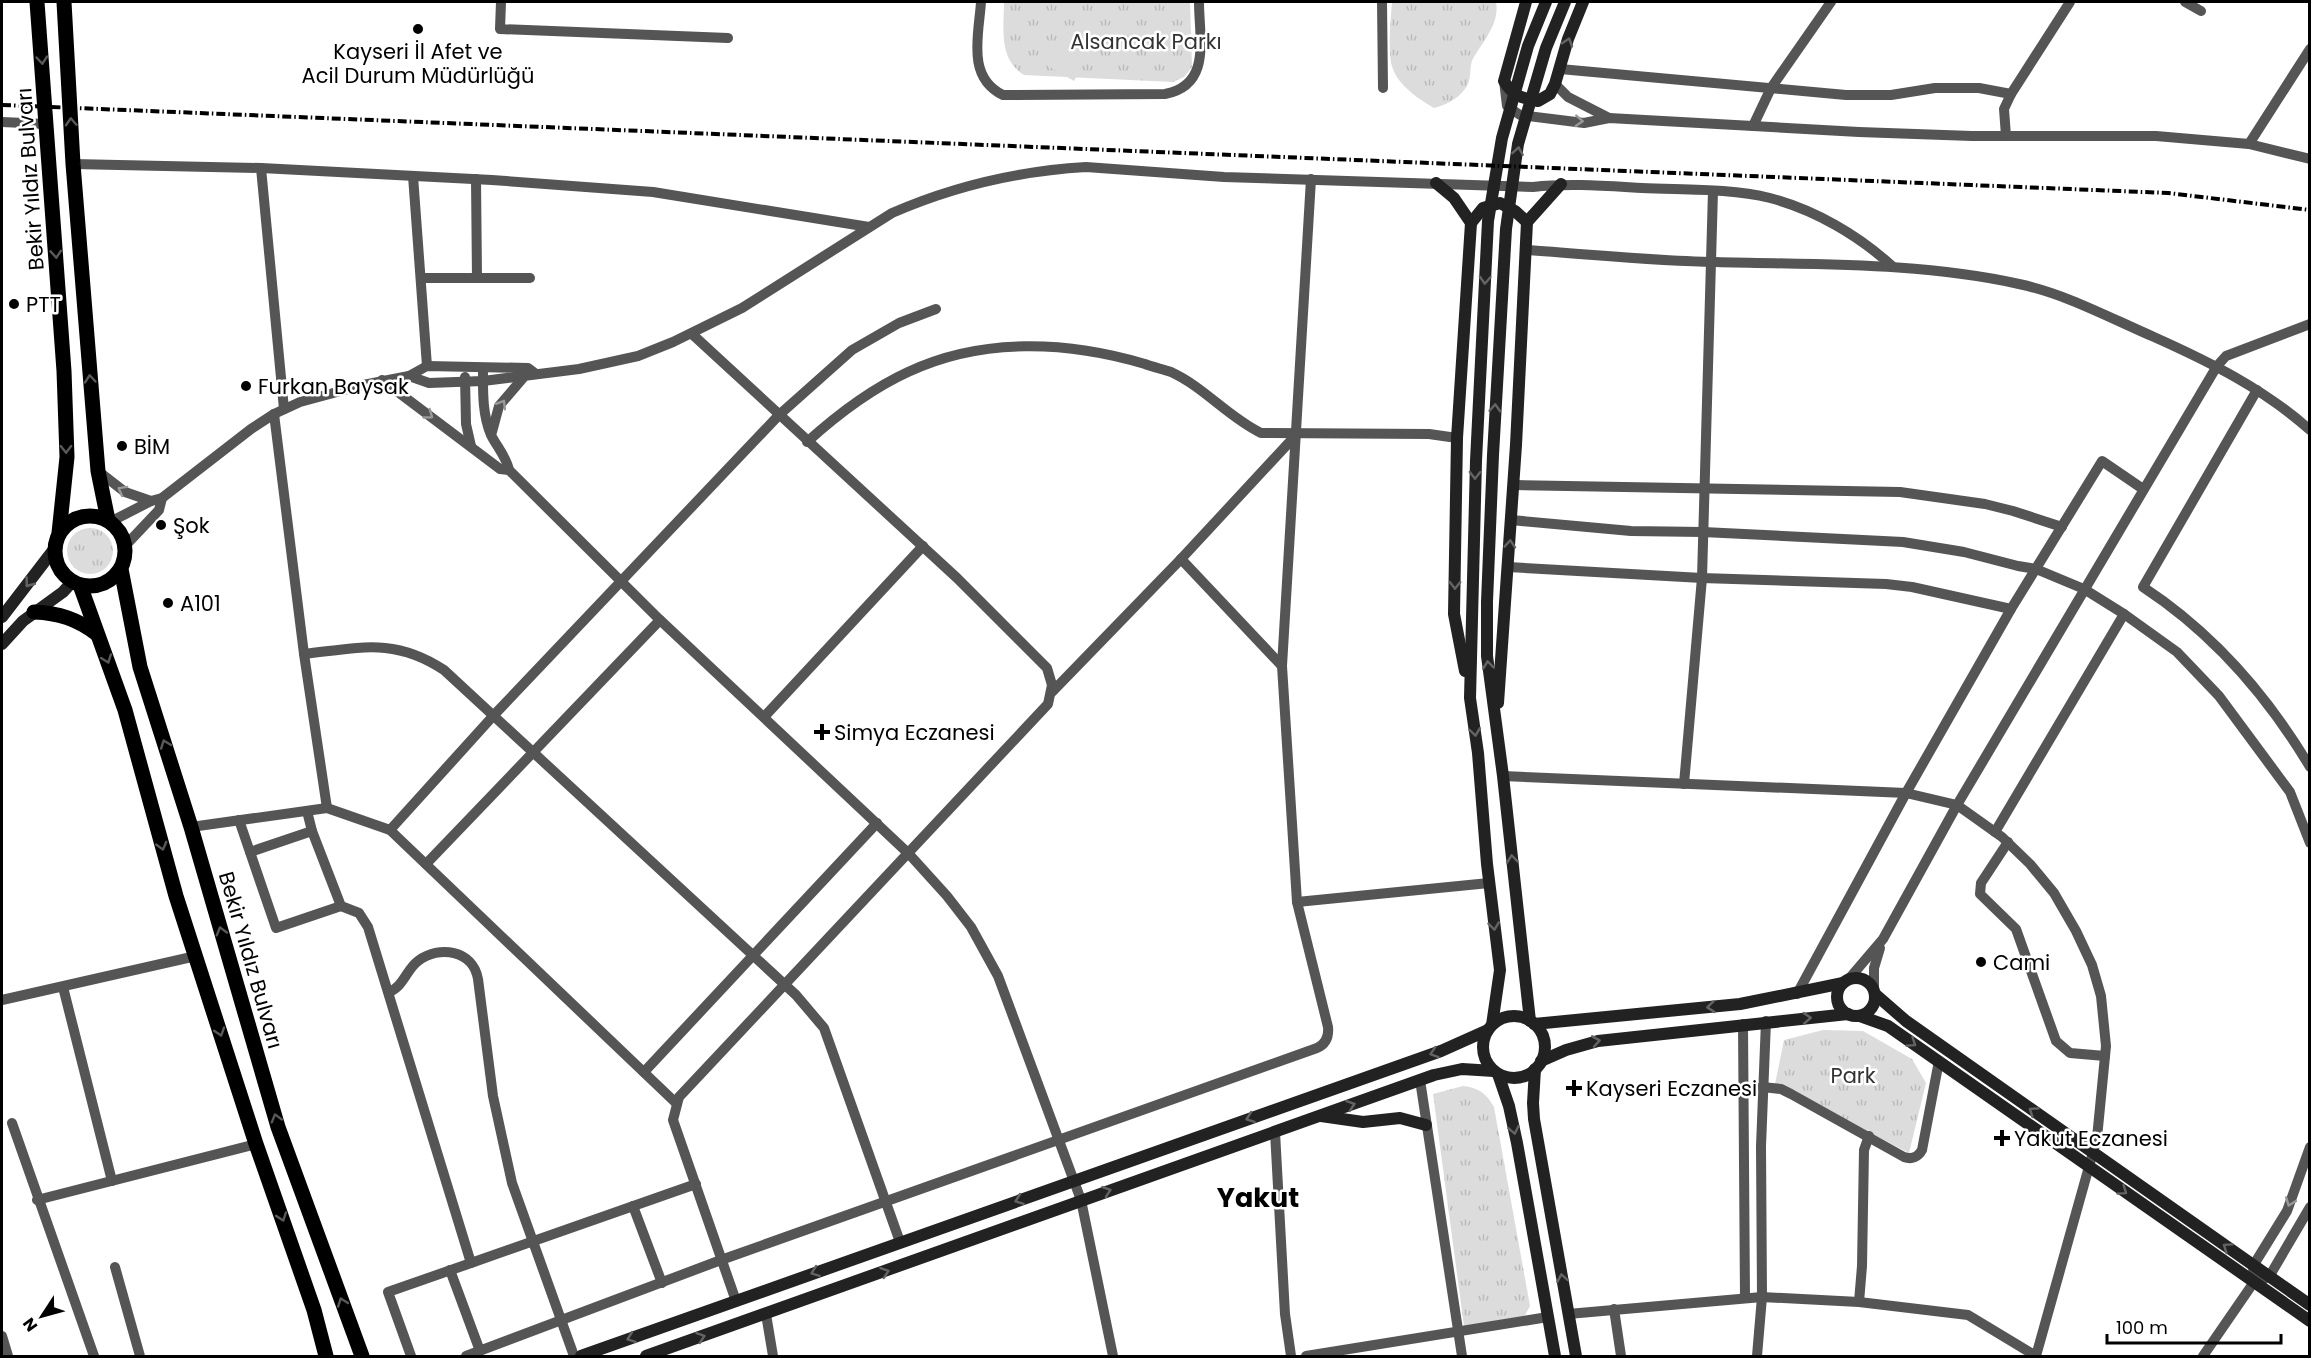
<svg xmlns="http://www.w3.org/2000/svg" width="2311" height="1358" font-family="Poppins,sans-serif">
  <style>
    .grass { fill: url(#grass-tufts) }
    .garden { fill: #dcdcdc }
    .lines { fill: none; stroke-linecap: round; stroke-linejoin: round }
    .street { stroke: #555; stroke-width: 10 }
    .secondary { stroke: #222; stroke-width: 12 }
    .primary { stroke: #000; stroke-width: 15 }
    .rail { stroke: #000; stroke-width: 4; stroke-dasharray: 9 3 1.5 3; stroke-linecap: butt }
    .oneway { stroke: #646464 }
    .oneway2 { stroke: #595959 }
    .oneway3 { stroke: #999 }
    .poi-dot { fill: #000; stroke: #fff; stroke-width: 2 }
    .labels { text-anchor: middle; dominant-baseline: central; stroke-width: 5; stroke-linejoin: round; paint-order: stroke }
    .park-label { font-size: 21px; fill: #333; stroke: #fff }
    .poi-label { font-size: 21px; fill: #000; stroke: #fff; text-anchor: start }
    .street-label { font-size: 21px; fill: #000; stroke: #fff }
    .district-label { font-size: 27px; font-weight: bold; fill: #000; stroke: #fff }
  </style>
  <defs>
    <pattern id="grass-tufts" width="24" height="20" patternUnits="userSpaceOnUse" patternTransform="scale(1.5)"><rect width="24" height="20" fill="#dcdcdc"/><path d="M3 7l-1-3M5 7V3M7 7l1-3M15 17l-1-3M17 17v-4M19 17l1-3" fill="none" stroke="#bbb"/></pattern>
  </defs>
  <rect width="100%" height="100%" fill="#fff"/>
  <g class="grass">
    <path d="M1004,2H1190L1192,67L1184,77L1173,82L1024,75C998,59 1004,28 1004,2Z"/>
    <path d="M1392,2H1496C1500,23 1484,40 1474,57C1470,63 1471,68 1470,75C1469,93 1450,104 1434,108C1419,99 1399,86 1393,69C1387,55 1391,17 1392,2Z"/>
    <circle cx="90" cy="551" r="23"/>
    <polygon points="1823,1030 1863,1031 1912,1059 1926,1083 1909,1153 1775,1084 1784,1040"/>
    <path d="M1463,1086C1478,1087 1487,1094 1494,1107L1530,1306L1524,1317L1464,1326L1433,1094Z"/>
  </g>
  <polygon class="garden" points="1070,25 1096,39 1074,81 1048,66"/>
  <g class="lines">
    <g class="street">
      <polyline points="501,2 500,29 728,38"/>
      <path d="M981,2C979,34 966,77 1003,95L1165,94C1212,85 1199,38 1199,2"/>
      <polyline points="1382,2 1383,88"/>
      <polyline points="2185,2 2201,11"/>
      <polyline points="1560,69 1846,95 1891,95 1935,88 1979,88 2011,94"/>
      <polyline points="1504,81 1507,106 1520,115 1584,123 1609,118 1859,132 1972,136 2156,136 2249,144 2310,159"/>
      <polyline points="1555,84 1568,97 1609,118"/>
      <polyline points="2,122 47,124"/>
      <polyline points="1753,126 1771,88 1831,2"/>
      <polyline points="2006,136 2004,109 2011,94 2070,2"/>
      <polyline points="2249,144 2310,49"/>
      <polyline points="73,164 261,168 492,180 653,192 869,227"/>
      <polyline points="261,168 284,409"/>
      <polyline points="413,176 427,366"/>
      <polyline points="476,179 477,278"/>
      <path d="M1525,250C1589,254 1653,261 1716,262C1817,265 1920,262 2019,284C2066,294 2110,318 2154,337C2210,362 2264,389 2310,430"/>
      <polyline points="422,278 530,278"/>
      <polyline points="692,334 957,578 1047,668 1052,685 1048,704 679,1097 673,1120 736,1301"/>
      <path d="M483,368C483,390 482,414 491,435C497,447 506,456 509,470L660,620L909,854L947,896L971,927L998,976L1081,1200L1113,1356"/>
      <path d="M409,376L429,383L483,381L579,369L638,356L673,342L742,308L892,213C954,186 1018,171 1086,167L1224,177L1533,187C1569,183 1606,186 1642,188C1683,190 1730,188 1770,198C1815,210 1858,235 1892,266"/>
      <polyline points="465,377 466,424 471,446"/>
      <polyline points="382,380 500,469 509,470"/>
      <path d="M2257,390L2143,587C2213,633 2267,695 2310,767"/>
      <polyline points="274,414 304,654 327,808"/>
      <polyline points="492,432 499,406 523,378"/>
      <path d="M807,442C838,414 871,389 908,372C982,337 1068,341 1145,364C1153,367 1162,369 1171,372C1204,387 1228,417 1261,433L1429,434L1457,438"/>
      <polyline points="98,471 125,492 151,501"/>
      <polyline points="1513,485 1900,492 1985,504 2013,511 2062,527"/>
      <polyline points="1511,520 1631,531 1703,532 1903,542 1964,552 2018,566 2036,569 2084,589 2124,614 2177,652 2219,696 2290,792 2310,843"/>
      <polyline points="110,522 151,501 162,498 251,429 274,414 300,402 363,385 409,376 427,366 528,368 536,374"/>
      <polyline points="125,546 159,510 162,498"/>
      <polyline points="1508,567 1702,578 1886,584 1912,587 2011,609"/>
      <path d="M304,654C359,648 394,637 444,670L796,995L824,1028L900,1242"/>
      <polyline points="1282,666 1311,179"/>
      <polyline points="1052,692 1181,559 1297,434"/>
      <polyline points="764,717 923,546"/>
      <polyline points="1503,776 1906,793 1957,805 2002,837 2030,864 2054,893 2076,931 2092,965 2101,996 2106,1046 2097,1138 2036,1356"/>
      <polyline points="1684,784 1702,578 1713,191"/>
      <polyline points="307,811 312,831 341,906 359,913 368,927 471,1263 696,1184"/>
      <polyline points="239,820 276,928 341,906"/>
      <polyline points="191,827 327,808 390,830 676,1103"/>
      <polyline points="390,830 494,715 779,415 852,350 899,323 936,309"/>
      <polyline points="1995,832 2124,614"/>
      <polyline points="2008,842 1981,883 1980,894 2016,929 2056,1041 2070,1053 2105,1056"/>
      <polyline points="250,852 312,831"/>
      <polyline points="426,864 660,620"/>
      <polyline points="1297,902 1489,883"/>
      <polyline points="1848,980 1883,939 1957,805 2217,366 2226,356 2310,324"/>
      <polyline points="63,987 112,1181"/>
      <polyline points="1874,990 1874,968 1880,948"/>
      <path d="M389,992C404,986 406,970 418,961C439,945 473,950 478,979L493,1096L512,1183L574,1356"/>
      <polyline points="1797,994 1906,793 2011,609 2102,461 2143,489"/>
      <polyline points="2,1000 196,956"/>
      <polyline points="1743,1024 1745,1298"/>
      <polyline points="644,1072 877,823"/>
      <polyline points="1420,1080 1462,1356"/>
      <path d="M1762,1087L1781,1089L1791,1094L1904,1157C1912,1160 1918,1157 1922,1150L1939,1061"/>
      <polyline points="12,1123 94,1356"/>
      <polyline points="1275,1132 1285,1314 1291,1356"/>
      <polyline points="37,1200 256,1144"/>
      <polyline points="633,1206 662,1283"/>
      <polyline points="115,1267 140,1356"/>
      <polyline points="450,1270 480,1351"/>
      <polyline points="2254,1282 2253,1266 2287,1211 2310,1147"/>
      <polyline points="1859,1302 1968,1315 2036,1356"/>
      <polyline points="1614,1309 1621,1356"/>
      <polyline points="766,1314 773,1356"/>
      <polyline points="1568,1314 1762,1297 1859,1302 1862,1266 1864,1150 1869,1136"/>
      <polyline points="2,1336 8,1356"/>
      <polyline points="411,1356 388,1292 471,1263"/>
      <path d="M466,1356L721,1260L1317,1048C1326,1044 1329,1037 1328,1027L1297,902L1282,666L1181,559"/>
      <polyline points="1306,1356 1548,1317"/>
      <polyline points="1757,1356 1762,1297 1761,1146 1766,1021"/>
      <polyline points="2203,1356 2254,1282 2269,1277 2310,1207"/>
    </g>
    <g class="secondary">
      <path d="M1526,2L1504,81C1513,96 1521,98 1538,101L1550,94L1555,84L1568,39L1583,2"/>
      <polyline points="1436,183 1454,198 1471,223 1457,438 1454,614 1465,671"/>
      <polyline points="1471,223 1483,208 1500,203 1515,211 1527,222"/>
      <polyline points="2,617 55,548"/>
      <polyline points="2,644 23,621 63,592 72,582"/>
      <polyline points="1498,703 1516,445 1527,222 1561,184"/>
      <circle cx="1856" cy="997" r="19"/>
      <polyline points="1875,994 1906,1021 2310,1305"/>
      <polyline points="1860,1016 1888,1026 2310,1321"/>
      <circle cx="1514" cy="1047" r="31"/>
      <polyline points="1530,1021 1503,776 1487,656 1487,602 1493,455 1506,229 1518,144 1546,48 1565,2"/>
      <polyline points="1534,1024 1740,1004 1843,983"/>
      <polyline points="1492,1025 1500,970 1487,864 1478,753 1470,698 1476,461 1488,221 1502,138 1528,46 1546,2"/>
      <polyline points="1541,1061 1566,1050 1598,1041 1848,1014"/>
      <polyline points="1535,1069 1533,1103 1534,1119 1576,1356"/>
      <polyline points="1498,1074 1509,1106 1517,1143 1555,1356"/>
      <polyline points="1321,1116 1363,1122 1400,1118 1426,1125"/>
      <polyline points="581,1356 1441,1051 1488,1030"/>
      <polyline points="646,1356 1434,1075 1462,1069 1494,1071"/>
    </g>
    <g class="primary">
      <polyline points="37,2 64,371 67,457 59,533"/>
      <polyline points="64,2 73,164 98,471 108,520"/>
      <circle cx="90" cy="551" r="35"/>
      <polyline points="121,569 140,667 191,827 278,1127 362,1356"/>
      <polyline points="80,585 125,710 176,896 256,1144 314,1310 326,1356"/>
      <path d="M34,612C59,613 77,619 97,634"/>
    </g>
    <polyline class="rail" points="2,105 2168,193 2310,210"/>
  </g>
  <defs><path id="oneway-chevron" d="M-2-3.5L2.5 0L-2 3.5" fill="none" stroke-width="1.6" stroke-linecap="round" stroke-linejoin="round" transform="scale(1.5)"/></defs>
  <g class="oneway">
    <use href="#oneway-chevron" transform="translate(1568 42) rotate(-72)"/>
    <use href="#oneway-chevron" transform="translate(1518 151) rotate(-81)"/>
    <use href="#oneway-chevron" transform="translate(1485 280) rotate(93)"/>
    <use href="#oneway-chevron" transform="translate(1495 408) rotate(-87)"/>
    <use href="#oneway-chevron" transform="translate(1475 475) rotate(91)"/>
    <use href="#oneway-chevron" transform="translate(1510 544) rotate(-86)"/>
    <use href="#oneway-chevron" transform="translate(29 583) rotate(127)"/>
    <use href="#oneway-chevron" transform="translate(1455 585) rotate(91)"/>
    <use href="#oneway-chevron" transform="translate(1488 665) rotate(-97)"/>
    <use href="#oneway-chevron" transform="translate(1475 732) rotate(82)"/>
    <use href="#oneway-chevron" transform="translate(1512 859) rotate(-96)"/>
    <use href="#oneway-chevron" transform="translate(1494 926) rotate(83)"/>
    <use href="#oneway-chevron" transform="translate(1711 1007) rotate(174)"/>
    <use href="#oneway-chevron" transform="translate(1807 1018) rotate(-3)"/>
    <use href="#oneway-chevron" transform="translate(1596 1041) rotate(-10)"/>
    <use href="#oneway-chevron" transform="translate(1912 1043) rotate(34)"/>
    <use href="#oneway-chevron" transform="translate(1434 1053) rotate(162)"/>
    <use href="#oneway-chevron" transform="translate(1351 1105) rotate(-19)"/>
    <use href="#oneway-chevron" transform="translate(2033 1111) rotate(-145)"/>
    <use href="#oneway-chevron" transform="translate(1250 1118) rotate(160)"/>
    <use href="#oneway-chevron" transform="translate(1514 1130) rotate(78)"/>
    <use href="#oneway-chevron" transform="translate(1107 1191) rotate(-19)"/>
    <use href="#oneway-chevron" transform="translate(2123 1191) rotate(35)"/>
    <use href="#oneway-chevron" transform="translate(1019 1200) rotate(160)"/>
    <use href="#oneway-chevron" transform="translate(2227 1247) rotate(-145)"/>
    <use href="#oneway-chevron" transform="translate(815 1272) rotate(160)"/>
    <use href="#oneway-chevron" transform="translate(885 1272) rotate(-19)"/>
    <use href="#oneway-chevron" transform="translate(1562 1278) rotate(-100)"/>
    <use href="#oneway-chevron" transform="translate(701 1337) rotate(-19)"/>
    <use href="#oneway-chevron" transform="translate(631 1338) rotate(160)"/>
  </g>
  <g class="oneway2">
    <use href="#oneway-chevron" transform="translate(42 60) rotate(85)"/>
    <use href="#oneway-chevron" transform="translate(71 122) rotate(-93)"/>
    <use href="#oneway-chevron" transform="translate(56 254) rotate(86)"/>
    <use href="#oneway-chevron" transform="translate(90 379) rotate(-95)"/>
    <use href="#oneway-chevron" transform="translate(66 449) rotate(89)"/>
    <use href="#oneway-chevron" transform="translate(107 659) rotate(70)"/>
    <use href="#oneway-chevron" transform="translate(165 744) rotate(-110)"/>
    <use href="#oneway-chevron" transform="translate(162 846) rotate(75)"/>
    <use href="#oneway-chevron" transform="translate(221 931) rotate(-106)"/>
    <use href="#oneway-chevron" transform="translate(220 1032) rotate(72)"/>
    <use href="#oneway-chevron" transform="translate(276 1118) rotate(-106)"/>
    <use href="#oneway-chevron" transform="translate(282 1217) rotate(71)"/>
    <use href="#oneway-chevron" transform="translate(342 1302) rotate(-110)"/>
  </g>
  <g class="oneway3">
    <use href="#oneway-chevron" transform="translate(1579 121) rotate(3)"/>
    <use href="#oneway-chevron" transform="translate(502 404) rotate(-58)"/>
    <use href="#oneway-chevron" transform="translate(429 415) rotate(36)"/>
    <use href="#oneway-chevron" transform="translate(122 490) rotate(-151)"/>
    <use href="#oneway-chevron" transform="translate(2290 1202) rotate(110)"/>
  </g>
  <g class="poi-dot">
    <circle cx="418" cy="29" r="6"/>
    <circle cx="14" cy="304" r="6"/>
    <circle cx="246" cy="386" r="6"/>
    <circle cx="122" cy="446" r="6"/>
    <circle cx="161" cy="525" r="6"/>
    <circle cx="168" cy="603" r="6"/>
    <path d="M819 723h6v6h6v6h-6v6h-6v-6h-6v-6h6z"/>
    <circle cx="1981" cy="962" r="6"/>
    <path d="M1571 1079h6v6h6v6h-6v6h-6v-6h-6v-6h6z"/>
    <path d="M1999 1129h6v6h6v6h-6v6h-6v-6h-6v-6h6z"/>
  </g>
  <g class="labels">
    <g class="park-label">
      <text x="1146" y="41">Alsancak Parkı</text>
      <text x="1853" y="1075">Park</text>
    </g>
    <g class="poi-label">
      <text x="418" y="51" text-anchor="middle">Kayseri İl Afet ve<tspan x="418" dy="24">Acil Durum Müdürlüğü</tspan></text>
      <text x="26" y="304">PTT</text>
      <text x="258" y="386">Furkan Baysak</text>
      <text x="134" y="446">BİM</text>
      <text x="173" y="525">Şok</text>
      <text x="180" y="603">A101</text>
      <text x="834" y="732">Simya Eczanesi</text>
      <text x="1993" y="962">Cami</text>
      <text x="1586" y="1088">Kayseri Eczanesi</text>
      <text x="2014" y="1138">Yakut Eczanesi</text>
    </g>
    <g class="street-label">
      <text transform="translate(30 179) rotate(-94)">Bekir Yıldız Bulvarı</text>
      <text transform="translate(251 960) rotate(74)">Bekir Yıldız Bulvarı</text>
    </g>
    <g class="district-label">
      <text x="1258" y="1197">Yakut</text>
    </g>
  </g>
  <rect width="2311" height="1358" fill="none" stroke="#000000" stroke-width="6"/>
  <g transform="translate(42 1316) rotate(234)" stroke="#ffffff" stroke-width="4.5" paint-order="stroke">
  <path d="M0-4.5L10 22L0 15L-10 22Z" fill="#000000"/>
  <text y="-9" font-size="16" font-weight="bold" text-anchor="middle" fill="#000000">N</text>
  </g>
  <path d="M2107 1334v9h174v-9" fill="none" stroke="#000000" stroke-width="3"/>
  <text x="2116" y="1334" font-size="18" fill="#000000" stroke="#ffffff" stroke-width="4.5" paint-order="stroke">100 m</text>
</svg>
